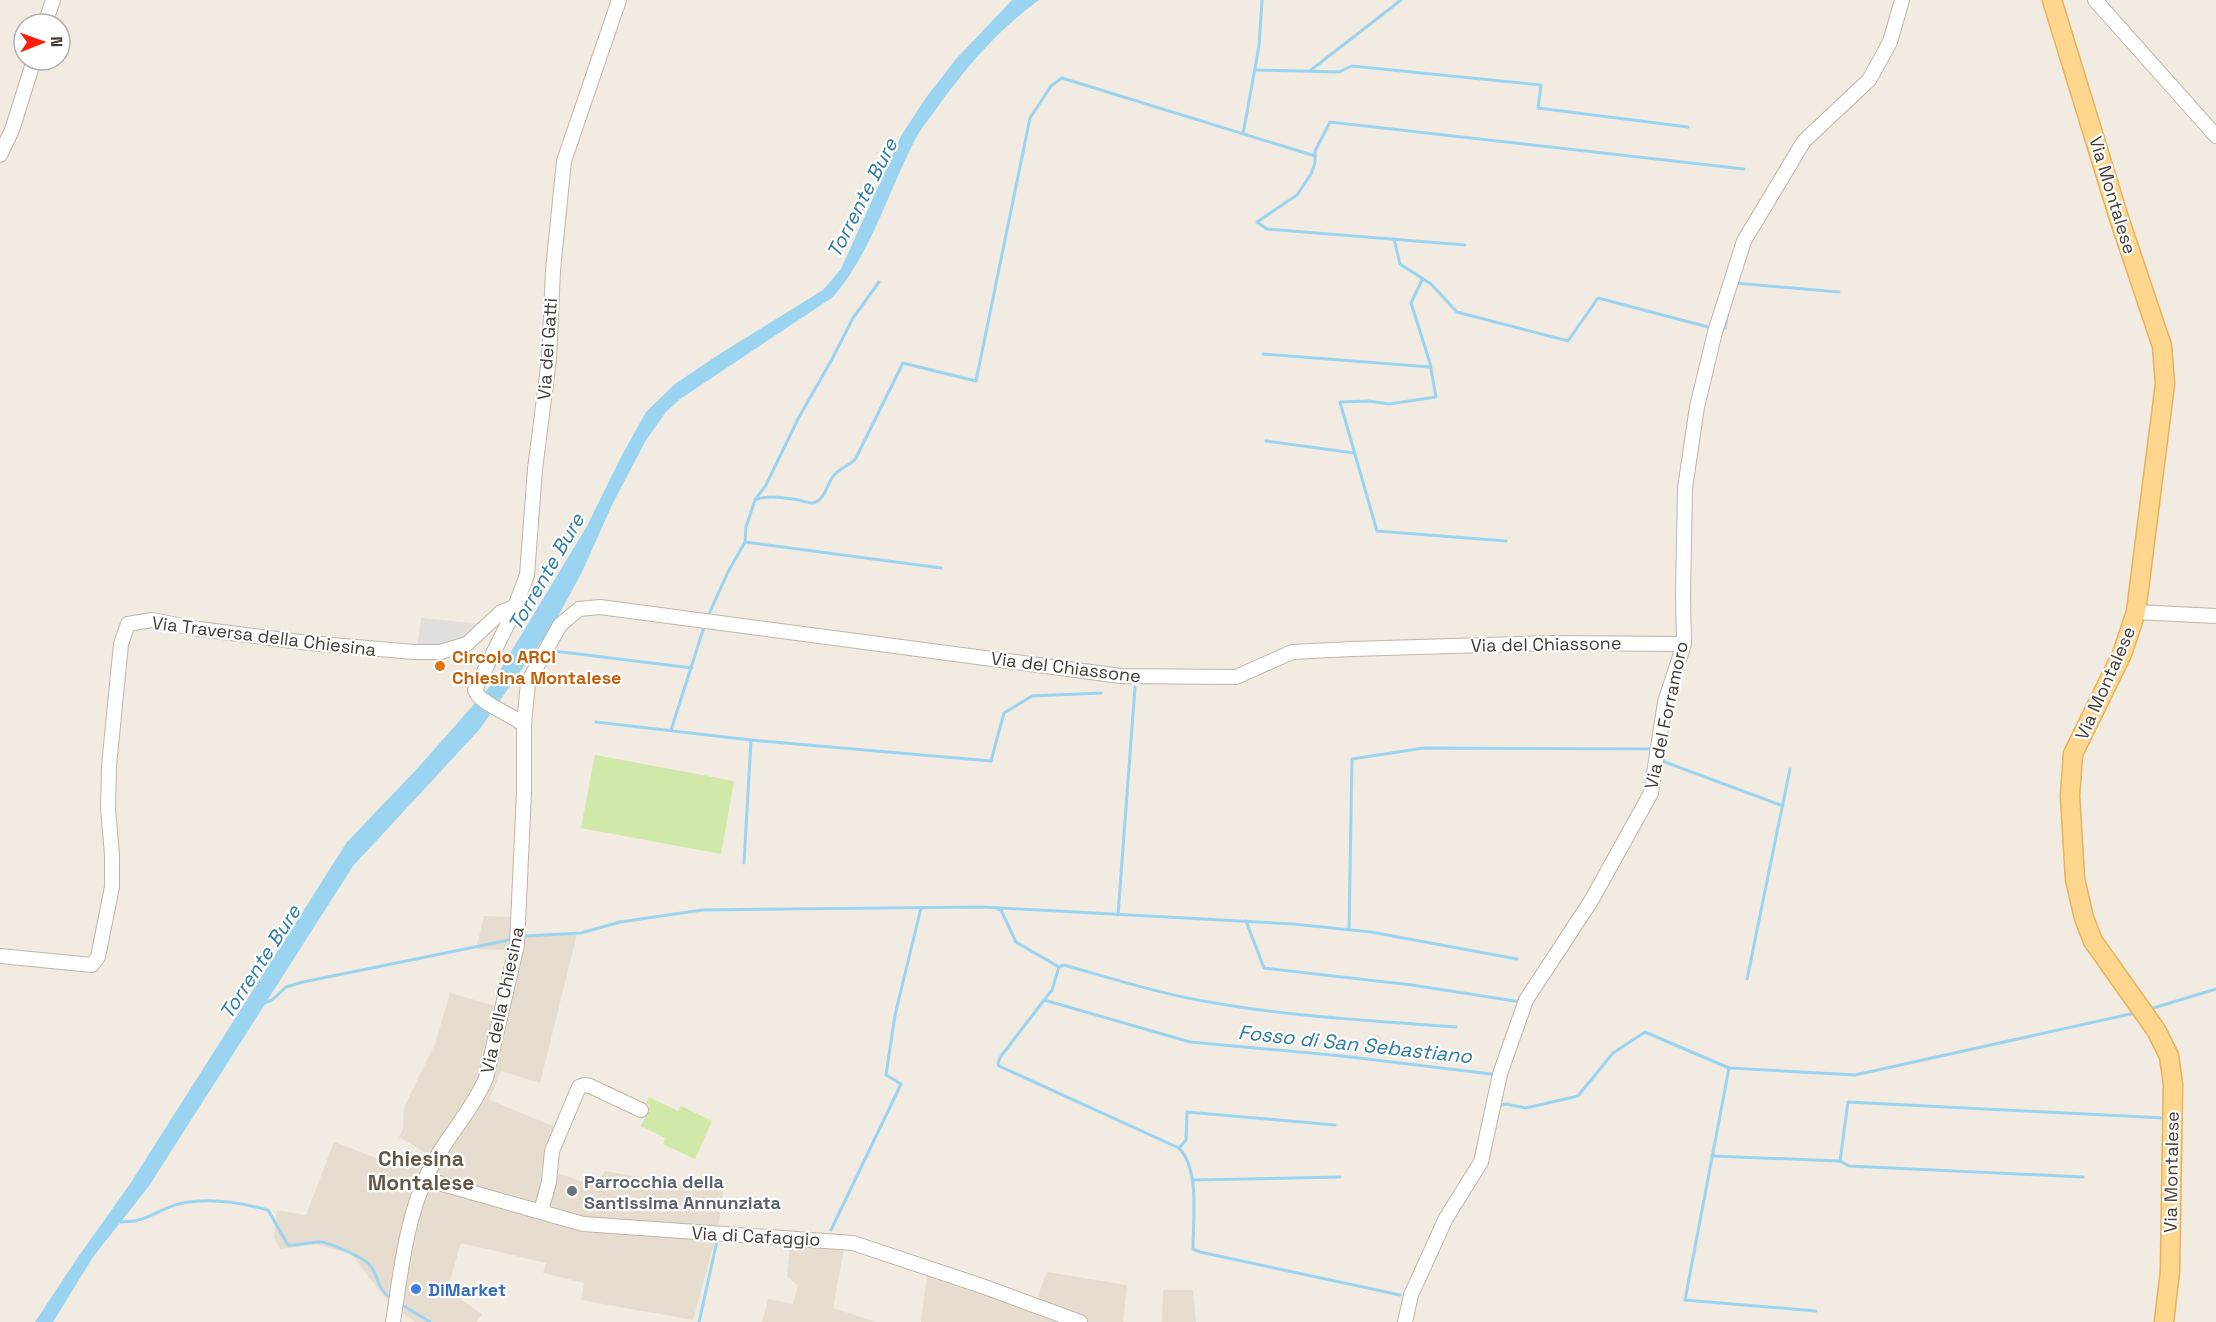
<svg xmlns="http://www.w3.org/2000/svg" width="2216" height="1322" font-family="'Space Grotesk',sans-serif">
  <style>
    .residential { fill: #e6ddcf }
    .green { fill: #d0e8a8 }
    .parking { fill: #e1dedb }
    .water { fill: #9bd4f1 }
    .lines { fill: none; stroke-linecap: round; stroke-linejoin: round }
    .stream { stroke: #9bd4f1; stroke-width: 3 }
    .minor-casing { stroke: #c0b5a7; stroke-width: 16 }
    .major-casing { stroke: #e6b25b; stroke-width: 21 }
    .minor { stroke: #fff; stroke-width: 14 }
    .major { stroke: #ffd68d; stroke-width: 18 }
    .food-dot { fill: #e8710a; stroke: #fff; stroke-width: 2 }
    .worship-dot { fill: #6b7280; stroke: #fff; stroke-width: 2 }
    .shop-dot { fill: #3f7fe0; stroke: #fff; stroke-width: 2 }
    .labels { text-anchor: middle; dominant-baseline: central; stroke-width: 4.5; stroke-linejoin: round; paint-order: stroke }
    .street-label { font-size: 18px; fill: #433b32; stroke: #fff }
    .food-label { font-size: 18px; font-weight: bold; fill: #c56008; stroke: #fff; text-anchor: start }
    .worship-label { font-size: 18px; font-weight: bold; fill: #5b616d; stroke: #fff; text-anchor: start }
    .shop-label { font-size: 18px; font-weight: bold; fill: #366cbe; stroke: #fff; text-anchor: start }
    .water-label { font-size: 20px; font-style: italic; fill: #297ba8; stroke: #fff }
    .quarter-label { font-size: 21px; font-weight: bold; fill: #665849; stroke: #fff }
  </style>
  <rect width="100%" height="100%" fill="#f1ebe2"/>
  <g class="residential">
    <polygon points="484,916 517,917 516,938 577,934 540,1083 501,1071 489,1100 558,1128 547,1169 596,1187 605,1171 723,1191 718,1229 693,1320 581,1300 584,1283 543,1273 546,1263 461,1243 447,1290 482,1314 477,1322 415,1322 390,1304 351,1254 316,1244 280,1249 274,1237 277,1210 306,1215 334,1142 408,1170 427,1154 399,1137 403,1129 404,1107 435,1044 450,993 499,1007 511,950 476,949"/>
    <polygon points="791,1234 846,1238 833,1308 876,1322 762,1322 768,1299 793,1304 798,1286 787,1276"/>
    <polygon points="929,1260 1035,1303 1047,1272 1127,1285 1123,1322 921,1322"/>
    <polygon points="1163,1290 1193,1290 1196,1322 1162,1322"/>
  </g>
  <g class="green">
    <polygon points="595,755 734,781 721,854 581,828"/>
    <polygon points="649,1097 678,1111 681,1106 712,1121 695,1159 663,1144 665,1138 641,1126 650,1105 646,1103"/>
  </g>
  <polygon class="parking" points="421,618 481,624 456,645 417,649"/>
  <path class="water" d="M1012,0H1039C1000,28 969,64 941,102C931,117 918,131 911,148C886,198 870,254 833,297L680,399L666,412L646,440L612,505L582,572L554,624L479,730L353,866L149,1186L93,1257L53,1322H35L76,1260L130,1184L347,842L416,770L491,685L587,526L622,455L646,412L675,384L718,355L823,290L841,269L901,136L925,99L956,59Z"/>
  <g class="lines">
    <g class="stream">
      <polyline points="1255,70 1339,72 1352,66 1541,85 1538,108 1688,127"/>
      <polyline points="1311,70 1401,0"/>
      <polyline points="1243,134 1259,46 1262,0"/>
      <polyline points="1394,239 1400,264 1431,284 1457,312 1568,341 1598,298 1712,328"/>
      <polyline points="1465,245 1267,229 1257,222 1297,195 1311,174 1315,163 1315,151 1330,122 1744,169"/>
      <polyline points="1422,280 1411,303 1430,363 1436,397 1389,404 1369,401 1340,402 1377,531 1506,541"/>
      <polyline points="1735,283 1839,292"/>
      <polyline points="1722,328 1725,328 1728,311"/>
      <polyline points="1263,354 1430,367"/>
      <polyline points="1266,441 1354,453"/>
      <path d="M757,499C770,495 786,498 799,500C803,501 809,503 813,503C824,501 827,485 832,478C840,466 848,468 856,458L903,363L976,381L1030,118L1051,86L1062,78L1315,156"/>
      <polyline points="745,542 941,568"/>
      <polyline points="707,618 728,572 745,542 746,527 755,500 766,485 798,419 832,359 853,318 879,282"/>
      <polyline points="554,651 692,668"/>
      <polyline points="596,722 751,740 991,761 1004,713 1032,696 1101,693"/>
      <polyline points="671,730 704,627"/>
      <polyline points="1661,758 1665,762 1783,806"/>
      <polyline points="744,863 751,740"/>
      <polyline points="998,909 1001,910 1016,942 1059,967"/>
      <polyline points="1118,915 1135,687"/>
      <polyline points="1246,921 1264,968 1412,985 1521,1002"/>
      <polyline points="1349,929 1352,759 1424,748 1653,749"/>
      <polyline points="526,936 581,933 620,922 702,910 983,907 1293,924 1371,932 1517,959"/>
      <path d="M1059,967L1052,990L1001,1056L998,1063L999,1066L1179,1148C1200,1170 1193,1219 1193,1249L1200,1252L1400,1295"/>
      <path d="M1059,967L1064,965C1114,979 1164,995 1215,1003C1294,1017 1376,1021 1456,1027"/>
      <polyline points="1747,979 1790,769"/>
      <polyline points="1044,1000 1190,1042 1342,1056 1491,1074 1496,1076"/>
      <polyline points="264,1003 272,1000 286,987 303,982 509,940"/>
      <polyline points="2150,1009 2216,989"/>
      <polyline points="1729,1068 1685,1300 1816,1311"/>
      <polyline points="1498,1106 1506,1104 1526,1108 1578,1096 1613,1053 1645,1032 1729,1068 1855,1075 2135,1013"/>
      <polyline points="1179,1148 1186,1140 1187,1112 1335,1125"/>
      <polyline points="1712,1156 1840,1161 1849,1166 2083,1177"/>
      <polyline points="1840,1161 1848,1102 2164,1118"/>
      <polyline points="1193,1180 1340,1177"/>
      <path d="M121,1222C127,1221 134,1222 139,1220C153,1216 165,1207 179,1204C208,1197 239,1202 268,1210L288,1245C299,1246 310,1241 321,1242C330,1243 362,1257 369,1264C380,1275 374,1287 392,1299"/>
      <polyline points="831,1230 901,1084 886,1075 895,1015 921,908"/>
      <polyline points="404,1306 430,1322"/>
      <polyline points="699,1322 717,1241"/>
    </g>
    <defs>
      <g id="minor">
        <polyline points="2095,0 2216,136"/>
        <polyline points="45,24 53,0"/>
        <polyline points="0,155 12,130 34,60"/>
        <polyline points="2136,612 2216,616"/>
        <polyline points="524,725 528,682 560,625 579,609 600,607 1121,676 1236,677 1292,652 1352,649 1550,643 1684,644"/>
        <polyline points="0,956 92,965 98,957 112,887 112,855 108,808 109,766 121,644 128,624 152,620 199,629 309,643 414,652 440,652 467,644 501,612 515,607"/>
        <polyline points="425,1179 583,1224 853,1243 982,1286 1080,1322"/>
        <polyline points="541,1211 549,1182 552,1151 579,1087 584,1085 590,1086 641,1110"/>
        <path d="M393,1322C401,1271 406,1216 430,1169C446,1137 472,1111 486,1078L517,945L524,792V725C512,714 478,703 475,690L511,617L527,575L535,469L549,359L553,270L564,161L619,0"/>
        <polyline points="1405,1322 1411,1295 1446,1218 1481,1162 1500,1074 1526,1000 1591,901 1651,793 1665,702 1684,644 1683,595 1685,488 1697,407 1715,332 1744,241 1804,141 1869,80 1890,42 1902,0"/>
      </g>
      <polyline id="major" points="2052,0 2118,215 2162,346 2165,384 2136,612 2122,654 2073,754 2070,796 2075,879 2084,918 2093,941 2156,1030 2169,1056 2173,1084 2170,1271 2164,1322"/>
    </defs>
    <use href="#minor" class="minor-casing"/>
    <use href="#major" class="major-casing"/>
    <use href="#minor" class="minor"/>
    <use href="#major" class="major"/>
  </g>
  <circle class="food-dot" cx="440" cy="666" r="6"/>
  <circle class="worship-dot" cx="572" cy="1191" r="6"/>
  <circle class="shop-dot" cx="416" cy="1289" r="6"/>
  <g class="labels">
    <g class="street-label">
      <text transform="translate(2113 195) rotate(73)">Via Montalese</text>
      <text transform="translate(547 349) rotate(-86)">Via dei Gatti</text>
      <text transform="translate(264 636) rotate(7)">Via Traversa della Chiesina</text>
      <text transform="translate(1546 644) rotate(-1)">Via del Chiassone</text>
      <text transform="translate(1066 667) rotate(7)">Via del Chiassone</text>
      <text transform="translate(2105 683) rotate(-66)">Via Montalese</text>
      <text transform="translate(1666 715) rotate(-78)">Via del Forramoro</text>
      <text transform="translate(502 1000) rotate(-78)">Via della Chiesina</text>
      <text transform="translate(2171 1172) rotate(-89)">Via Montalese</text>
      <text transform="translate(756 1236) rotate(3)">Via di Cafaggio</text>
    </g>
    <g class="food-label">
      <text x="452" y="656">Circolo ARCI<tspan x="452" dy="21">Chiesina Montalese</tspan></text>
    </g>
    <g class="worship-label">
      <text x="584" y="1181">Parrocchia della<tspan x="584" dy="21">Santissima Annunziata</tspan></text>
    </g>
    <g class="shop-label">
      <text x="428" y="1289">DiMarket</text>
    </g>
    <g class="water-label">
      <text transform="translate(862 198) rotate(-63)">Torrente Bure</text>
      <text transform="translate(546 572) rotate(-60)">Torrente Bure</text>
      <text transform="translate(260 962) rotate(-57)">Torrente Bure</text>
      <text transform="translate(1355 1044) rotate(6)">Fosso di San Sebastiano</text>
    </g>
    <g class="quarter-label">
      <text x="421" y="1158">Chiesina<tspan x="421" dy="24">Montalese</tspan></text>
    </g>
  </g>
  <g transform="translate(42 42) rotate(89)"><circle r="28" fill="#ffffff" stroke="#b4b1ad" stroke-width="1.5"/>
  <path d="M0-4.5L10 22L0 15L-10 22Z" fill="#ff1d0b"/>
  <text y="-9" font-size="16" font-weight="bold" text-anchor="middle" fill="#433b32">N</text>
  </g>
</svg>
